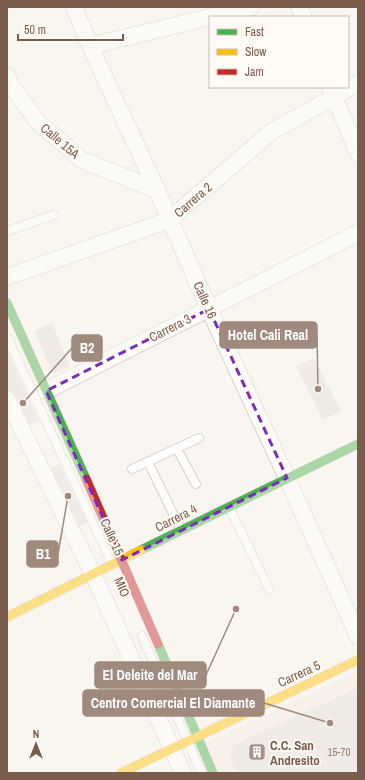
<svg xmlns="http://www.w3.org/2000/svg" width="365" height="780" font-family="'Archivo Narrow',sans-serif">
  <style>
    .commercial { fill: #f6e8e1 }
    .building { fill: #e6ded7 }
    .lines { fill: none; stroke-linecap: round; stroke-linejoin: round }
    .lane-casing { stroke: #d7d1cb; stroke-width: 10 }
    .street-casing { stroke: #d7d1cb; stroke-width: 18 }
    .fast-casing { stroke: #d9d2cb; stroke-width: 10 }
    .slow-casing { stroke: #d9d2cb; stroke-width: 10 }
    .jam-casing { stroke: #d9d2cb; stroke-width: 10 }
    .lane { stroke: #fefefd; stroke-width: 8 }
    .street { stroke: #fefefd; stroke-width: 16 }
    .fast { stroke: #4caf50; stroke-width: 9 }
    .slow { stroke: #ffc107; stroke-width: 9 }
    .jam { stroke: #c62828; stroke-width: 9 }
    .marked { fill: none; stroke: #7b2cbf; stroke-width: 3; stroke-dasharray: 8 5; stroke-linejoin: round }
    .labels { text-anchor: middle; dominant-baseline: central; stroke-width: 4; stroke-linejoin: round; paint-order: stroke }
    .number-label { font-size: 11px; fill: #977e72 }
    .street-label { font-size: 13px; fill: #7a5c4d; stroke: #fffaf3 }
    .poi-label { font-size: 13px; font-weight: bold; fill: #7a5c4d; stroke: #fffaf3; text-anchor: start }
    .leader { fill: none; stroke: #9f8a7d; stroke-width: 1.5 }
    .callout-dot { fill: #9f8a7d; stroke: #fffaf3; stroke-width: 1.5 }
    .callout { fill: #9f8a7d; stroke: #9f8a7d; stroke-width: 1.5 }
    .callout-label { font-size: 14px; text-anchor: middle; font-weight: bold; fill: #fff }
  </style>
  <rect width="100%" height="100%" fill="#f9f5f0"/>
  <polygon class="commercial" points="358,671 358,773 216,773 204,744"/>
  <g class="building">
    <polygon points="52,323 70,367 53,374 34,331"/>
    <polygon points="7,351 39,421 30,425 16,395 9,390 7,385"/>
    <polygon points="314,358 341,411 323,420 296,367"/>
    <polygon points="59,464 87,523 80,526 51,468"/>
    <polygon points="358,688 358,773 237,773 230,758 234,745"/>
  </g>
  <g class="lines">
    <defs>
      <g id="lane">
        <polyline points="7,231 54,215"/>
        <polyline points="7,337 112,564"/>
        <polyline points="177,449 196,484"/>
        <polyline points="148,462 181,530"/>
        <polyline points="132,469 199,438"/>
        <polyline points="229,507 269,589"/>
        <polyline points="142,636 201,772"/>
      </g>
      <g id="street">
        <polyline points="74,7 90,46 157,190 209,309 287,478 358,636"/>
        <polyline points="299,7 303,17"/>
        <polyline points="210,17 251,7"/>
        <polyline points="90,46 210,17"/>
        <polyline points="7,76 10,84 38,122 82,160 157,190"/>
        <polyline points="330,87 358,153"/>
        <polyline points="7,277 169,220 271,132 358,83"/>
        <polyline points="46,391 358,233"/>
        <polyline points="7,399 93,574 183,773"/>
      </g>
      <g id="fast">
        <polyline points="7,303 86,479"/>
        <polyline points="141,550 358,444"/>
        <polyline points="158,644 213,773"/>
      </g>
      <g id="slow">
        <polyline points="7,617 141,550"/>
        <polyline points="121,773 358,660"/>
      </g>
      <polyline id="jam" points="86,479 158,644"/>
    </defs>
    <use href="#lane" class="lane-casing"/>
    <use href="#street" class="street-casing"/>
    <use href="#fast" class="fast-casing"/>
    <use href="#slow" class="slow-casing"/>
    <use href="#jam" class="jam-casing"/>
    <use href="#lane" class="lane"/>
    <use href="#street" class="street"/>
    <use href="#fast" class="fast"/>
    <use href="#slow" class="slow"/>
    <use href="#jam" class="jam"/>
  </g>
  <path d="M0 0H365V780H0ZM209,309L287,478L122,560L46,391Z" fill="#f9f5f0" fill-opacity=".55" fill-rule="evenodd"/>
  <path class="marked" d="M209,309L287,478L122,560L46,391Z"/>
  <defs>
    <symbol id="building-square" viewBox="-11 -11 22 22"><rect x="-9" y="-9" width="18" height="18" rx="4" fill="#a69286" stroke="#fffaf3"/><path d="M-4-6H4V6H1V3H-1V6H-4ZM-2.5-4.3h1.7v1.8h-1.7ZM.8-4.3h1.7v1.8H.8ZM-2.5-1h1.7V.8h-1.7ZM.8-1h1.7V.8H.8Z" fill="#fff"/></symbol>
  </defs>
  <g fill-rule="evenodd">
    <use href="#building-square" x="247" y="742" width="20" height="20"/>
  </g>
  <g class="labels">
    <g class="number-label">
      <text x="339" y="752">15-70</text>
    </g>
    <g class="street-label">
      <text transform="translate(60 141) rotate(40)">Calle 15A</text>
      <text transform="translate(193 200) rotate(-41)">Carrera 2</text>
      <text transform="translate(205 300) rotate(66)">Calle 16</text>
      <text transform="translate(170 328) rotate(-27)">Carrera 3</text>
      <text transform="translate(176 518) rotate(-27)">Carrera 4</text>
      <text transform="translate(112 537) rotate(66)">Calle 15</text>
      <text transform="translate(122 587) rotate(67)">MIO</text>
      <text transform="translate(299 674) rotate(-25)">Carrera 5</text>
    </g>
    <g class="poi-label">
      <text x="270" y="745">C.C. San<tspan x="270" dy="15">Andresito</tspan></text>
    </g>
  </g>
  <path class="leader" d="M318 389L317 335M23 403L72 348M68 496L58 554M236 609L206 675M330 723L264 703"/>
  <g class="callout-dot">
    <circle cx="318" cy="389" r="4"/>
    <circle cx="23" cy="403" r="4"/>
    <circle cx="68" cy="496" r="4"/>
    <circle cx="236" cy="609" r="4"/>
    <circle cx="330" cy="723" r="4"/>
  </g>
  <g class="callout">
    <rect x="220" y="322" width="97" height="26" rx="4"/>
    <rect x="72" y="335" width="30" height="26" rx="4"/>
    <rect x="27" y="541" width="31" height="26" rx="4"/>
    <rect x="95" y="662" width="111" height="26" rx="4"/>
    <rect x="83" y="690" width="181" height="26" rx="4"/>
  </g>
  <g class="callout-label">
    <text x="268" y="340">Hotel Cali Real</text>
    <text x="87" y="353">B2</text>
    <text x="43" y="559">B1</text>
    <text x="150" y="680">El Deleite del Mar</text>
    <text x="173" y="708">Centro Comercial El Diamante</text>
  </g>
  <rect width="365" height="780" fill="none" stroke="#7a5c4d" stroke-width="16"/>
  <rect x="209" y="16" width="140" height="72" fill="#fffaf3" stroke="#cabbb1"/>
  <rect x="217" y="29" width="20" height="6" fill="#4caf50" stroke="#cabbb1"/>
  <text x="245" y="36" font-size="12" fill="#7a5c4d">Fast</text>
  <rect x="217" y="49" width="20" height="6" fill="#ffc107" stroke="#cabbb1"/>
  <text x="245" y="56" font-size="12" fill="#7a5c4d">Slow</text>
  <rect x="217" y="69" width="20" height="6" fill="#c62828" stroke="#cabbb1"/>
  <text x="245" y="76" font-size="12" fill="#7a5c4d">Jam</text>
  <g transform="translate(36 744)" stroke="#fffaf3" stroke-width="3" paint-order="stroke">
  <path d="M0-3L7 15L0 10L-7 15Z" fill="#7a5c4d"/>
  <text y="-6" font-size="11" font-weight="bold" text-anchor="middle" fill="#7a5c4d">N</text>
  </g>
  <path d="M18 34v6h105v-6" fill="none" stroke="#7a5c4d" stroke-width="2"/>
  <text x="24" y="34" font-size="12" fill="#7a5c4d" stroke="#fffaf3" stroke-width="3" paint-order="stroke">50 m</text>
</svg>
